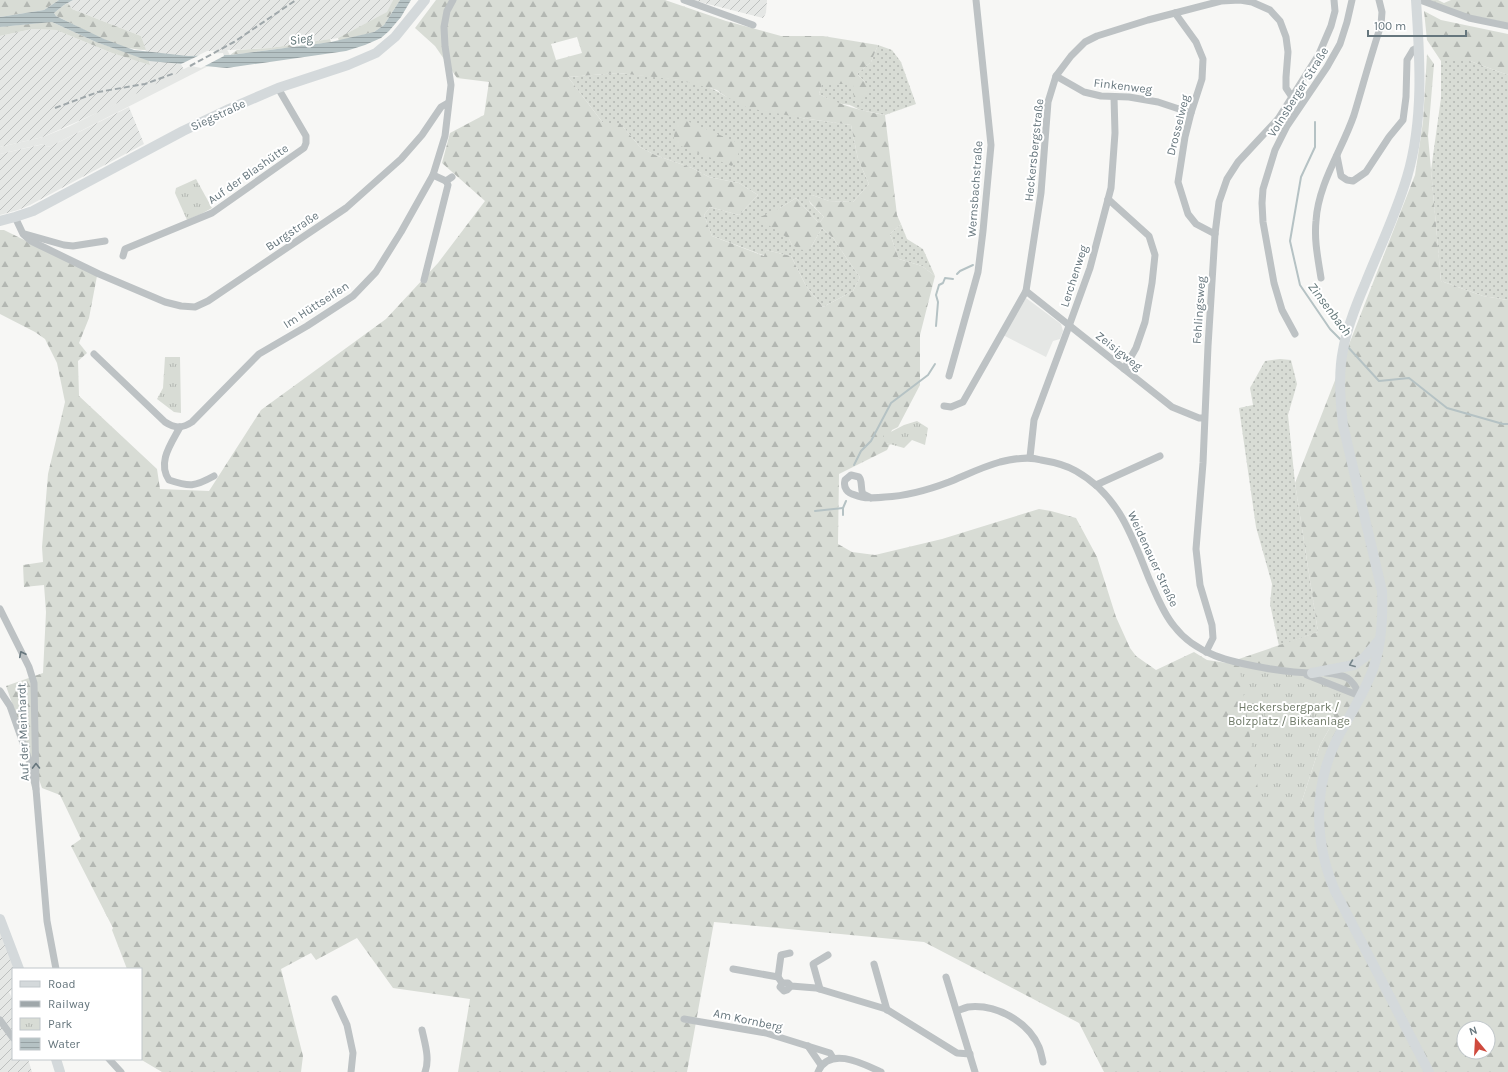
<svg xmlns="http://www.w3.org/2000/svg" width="1508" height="1072" font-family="Karla,sans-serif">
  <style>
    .built { fill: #e5e7e5 }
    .industrial { fill: url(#industrial-furrows) }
    .grass { fill: url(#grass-dots) }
    .forest { fill: url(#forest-firs); fill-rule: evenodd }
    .park { fill: url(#park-tufts) }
    .pitch { fill: #d8dcd5 }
    .water { fill: url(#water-rules) }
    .pier { fill: #f7f7f5 }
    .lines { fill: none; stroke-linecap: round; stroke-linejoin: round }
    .stream { stroke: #b5c2c4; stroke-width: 2 }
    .street { stroke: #bdc2c4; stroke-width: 7 }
    .secondary { stroke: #d4d9db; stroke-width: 10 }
    .rail { stroke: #9fa7aa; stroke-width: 2; stroke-dasharray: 6 3; stroke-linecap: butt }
    .oneway { stroke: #66767d }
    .oneway2 { stroke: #76858b }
    .labels { text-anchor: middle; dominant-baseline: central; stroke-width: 4; stroke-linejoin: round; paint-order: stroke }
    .street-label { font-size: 12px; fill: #66767d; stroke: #fff }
    .park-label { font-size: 12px; fill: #6f7a68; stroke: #fff }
    .water-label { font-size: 13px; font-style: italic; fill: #607577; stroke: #fff }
  </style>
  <defs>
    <pattern id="industrial-furrows" width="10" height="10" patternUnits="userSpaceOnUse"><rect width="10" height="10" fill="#e5e7e5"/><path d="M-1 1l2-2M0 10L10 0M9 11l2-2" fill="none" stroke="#bdc0bf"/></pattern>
    <pattern id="grass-dots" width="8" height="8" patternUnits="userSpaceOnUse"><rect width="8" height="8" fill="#d8dcd5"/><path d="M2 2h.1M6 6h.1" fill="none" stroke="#b3b7b2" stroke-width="1.8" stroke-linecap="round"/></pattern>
    <pattern id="forest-firs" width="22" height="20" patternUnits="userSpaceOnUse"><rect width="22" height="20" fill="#d8dcd5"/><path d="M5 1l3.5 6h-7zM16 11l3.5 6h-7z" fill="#b3b7b2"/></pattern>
    <pattern id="park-tufts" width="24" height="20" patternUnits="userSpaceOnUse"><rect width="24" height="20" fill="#d8dcd5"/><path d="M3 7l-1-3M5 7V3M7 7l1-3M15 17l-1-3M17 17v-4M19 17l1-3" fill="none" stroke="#b3b7b2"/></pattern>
    <pattern id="water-rules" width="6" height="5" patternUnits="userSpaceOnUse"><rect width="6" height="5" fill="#b5c2c4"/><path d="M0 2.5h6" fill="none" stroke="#97a2a4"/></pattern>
  </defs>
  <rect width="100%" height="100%" fill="#f7f7f5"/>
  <g class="built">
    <polygon points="226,48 230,55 51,146 47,147 43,144 0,154 0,147 43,137 70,126"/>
    <polygon points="1026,298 1061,324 1063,331 1060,339 1053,341 1046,357 1003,335"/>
  </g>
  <g class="industrial">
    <polygon points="73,0 393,0 388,12 338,38 270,48 207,51 181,64 184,70 101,111 43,137 0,147 0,36 32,29 56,30 112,53 150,64 141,36 72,9 68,3"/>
    <polygon points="692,0 767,0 766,13 763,18"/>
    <polygon points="129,107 144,144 30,205 18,210 0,215 0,154 44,144 47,147 51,146"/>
    <polygon points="0,929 15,969 13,969 13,989 9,992 13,1000 13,1059 28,1059 32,1072 0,1072"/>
  </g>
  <g class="grass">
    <polygon points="878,45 892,50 901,62 916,104 885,115 860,110 850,105 836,103 819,94 822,84 853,84 865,82 857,74 871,62"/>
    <polygon points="1441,61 1470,61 1508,75 1508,300 1483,296 1441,281 1431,170 1441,98"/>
    <path d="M618,73C649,77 699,77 725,96L802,118L851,125L858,159L869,184L853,202L829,201L812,195L809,202L824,217L819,223L796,198L780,208L789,239L792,245L811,247L822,228L834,239L847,259L860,277L853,291L823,307L806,286L791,256L766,250L765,256L712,236L704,215L710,207L739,215L758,195L739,183L709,177L692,168L655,155L640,147L620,123H603L568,77Z"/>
    <polygon points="901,224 907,239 923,249 935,276 922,266 899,259 890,234"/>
    <polygon points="1280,359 1291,360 1297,384 1288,415 1295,483 1318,632 1279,646 1270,604 1272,584 1256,527 1239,408 1253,405 1250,388 1265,361"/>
  </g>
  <g class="forest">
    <polygon points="0,0 59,0 44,10 0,17"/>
    <polygon points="393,0 400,0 384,25 374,32 339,41 338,38 387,12"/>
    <path d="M436,0H665L726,21L781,36H823L878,45L871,62L857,74L866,83L868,88L863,102L854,100L853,84H822L819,94C840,105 861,111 885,115L897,215L901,224L890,234L899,259L922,266L935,276L920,335V385L898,427L892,430L886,443L890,444L887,450L839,474L838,544L852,552L875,555L942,539L1039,509L1051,511L1076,518L1097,557L1116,617L1130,648L1136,656L1156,670L1194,652L1207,660L1227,663L1318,632L1295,483L1415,175L1423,122L1427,54L1434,64L1428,136L1441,281L1483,296L1508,300V1072H1104L1079,1023L924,942L714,922L687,1072H458L470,999L393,988L357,938L316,960L311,953L281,969L303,1056L301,1072H162L140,1059H141V969H127L112,930L113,928L71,846L81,839L60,795L42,788L6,686L43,673L46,612L44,585L24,587L23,565L43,562L42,547L48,474L65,402L57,363L45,339L35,332L0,314V230H4L97,276L89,318L79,343L87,353L78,361L79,396L157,469L160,489L209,491L261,410L386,319L438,263L485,201L442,163L450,133L484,115L489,82L457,78L435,46L415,28ZM577,37L582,53L556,60L551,44ZM618,73L679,80L717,90L725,96L748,108L802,118L851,125L858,159L869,184L853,202L829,201L812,195L809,201L824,217L819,223L796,198L780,208L758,218L789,239L792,245L802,250L811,247L822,228L834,239L847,259L860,277L853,291L823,307L806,286L791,256L766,250L764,256L712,236L704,215L710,207L739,215L758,195L739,183L709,177L692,168L655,155L640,147L620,123H603L568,77ZM1291,672L1332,724L1320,745L1301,804ZM1464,1028H1488V1052H1464Z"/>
    <polygon points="1425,0 1438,0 1444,3 1451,0 1508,0 1508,23 1464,14"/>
    <path d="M68,3L72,9L141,36L146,50C116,50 83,28 56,16L54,13L64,5Z"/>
    <polygon points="1424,11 1441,20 1508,34 1508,75 1470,61 1441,61 1427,40"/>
    <polygon points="47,22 52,22 96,42 146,59 149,61 150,65 112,53 56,30 32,29 0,36 0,27"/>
    <polygon points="330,39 331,42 230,55 237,50 270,48"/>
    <polygon points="680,118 741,144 738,155 732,166 673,143 675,129"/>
  </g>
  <g class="park">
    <polygon points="196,179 212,208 201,214 187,220 175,193 176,188"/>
    <polygon points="165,357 180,357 181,413 174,412 157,399 163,388"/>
    <polygon points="917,421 928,428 925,445 912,440 904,448 886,443 883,436 904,425"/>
    <polygon points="1239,664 1303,673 1344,689 1332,724 1320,745 1301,804 1259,796"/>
  </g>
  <polygon class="pitch" points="1267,700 1302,705 1299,721 1265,716"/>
  <polygon class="water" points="59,0 73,0 64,5 54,13 56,16 104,39 134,50 188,56 230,55 331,42 374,32 384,25 400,0 411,0 401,17 389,31 381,38 365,45 346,51 227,68 149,61 96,42 52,22 0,27 0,17 44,10"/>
  <polygon class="pier" points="223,53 224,56 201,68 181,64 202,54"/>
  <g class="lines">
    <g class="stream">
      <polyline points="1315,122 1315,147 1301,177 1290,241 1300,285 1330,329 1341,340"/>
      <polyline points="957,274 960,271 973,265"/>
      <polyline points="936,326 938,302 936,295 939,285 943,283 945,278 953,279"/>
      <polyline points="1347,346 1379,381 1409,378 1447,408 1503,424 1508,424"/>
      <polyline points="854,465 861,451 871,441 891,403 928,375 935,364"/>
      <polyline points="815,511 843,508"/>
      <polyline points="843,515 843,508 846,501"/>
    </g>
    <g class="street">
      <polyline points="684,0 753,25"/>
      <polyline points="1420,0 1469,18 1508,26"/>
      <polyline points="1175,13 1196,42 1203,59 1202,79 1191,113 1185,137 1178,182 1188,214 1196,224 1215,234"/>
      <polyline points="1056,76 1084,92 1101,96 1129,97 1158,102 1191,113"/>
      <polyline points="1337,156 1341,176 1347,180 1353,181 1366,172 1389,137 1403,120 1406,97 1407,60 1413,50 1419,47"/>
      <polyline points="433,175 446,181 452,177"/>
      <polyline points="1108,199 1149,236 1155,255 1152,283 1145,322 1136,348 1124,369"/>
      <polyline points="15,217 23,234 31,241 99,274 165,302 181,306 195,307 208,301 346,208 401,159 422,135 441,107 448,103"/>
      <polyline points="25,234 64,245 73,246 105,241"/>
      <polyline points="123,256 125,249 212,213 304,148 306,143 306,136 278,88"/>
      <path d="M1321,278C1318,259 1314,240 1316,221C1318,184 1342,150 1354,115C1363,85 1371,55 1381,25L1382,12L1379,0"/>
      <polyline points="424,280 448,185 446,181"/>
      <polyline points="1026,291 1172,407 1199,418 1204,418"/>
      <polyline points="1295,334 1282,310 1274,283 1263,222 1262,203 1263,189 1275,150 1287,126 1327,67 1340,44 1347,22 1352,0"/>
      <path d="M94,354L165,422C174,428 182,429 192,422L259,354L307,326L353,296L376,272L401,232L433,175L445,136L451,85L445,46L444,27L447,11L453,0"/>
      <polyline points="949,376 978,272 983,231 991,145 976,0"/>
      <polyline points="944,406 951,407 963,402 1026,291 1041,193 1048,102 1056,76 1071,56 1085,42 1097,36 1148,20 1221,1 1240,0 1252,2 1270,10 1280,21 1286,37 1288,52 1286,77 1286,88 1292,97"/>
      <path d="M180,427C171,444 157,462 169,480C190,487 194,487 214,476"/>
      <polyline points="1030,457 1034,420 1069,326 1090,268 1111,188 1115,133 1114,97"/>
      <polyline points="1096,485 1160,456"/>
      <path d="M871,498L863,494C860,488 863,482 859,477L851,475L845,480C843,488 847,493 855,495C864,499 875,498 885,497C907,496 928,490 949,482C966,475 982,467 1000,462C1013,459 1028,456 1041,460C1053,462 1066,465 1076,471C1120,496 1132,537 1150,581C1157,596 1163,613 1174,626C1196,655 1231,662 1265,668C1282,671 1298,673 1316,673"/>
      <polyline points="0,609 29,667 34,683 36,789 29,760 10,706 0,691"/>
      <polyline points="1206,652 1213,638 1212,625 1200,585 1196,549 1203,463 1208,346 1215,234 1219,202 1227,179 1238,162 1278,119 1319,54 1331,26 1335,11 1334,0"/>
      <path d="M1326,673C1346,675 1352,677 1360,696"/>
      <polyline points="1307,675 1360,696"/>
      <polyline points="36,789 47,921 56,969"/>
      <polyline points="874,964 887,1010"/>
      <polyline points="733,969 778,977 782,983"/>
      <polyline points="778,977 781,955 790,953"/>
      <polyline points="946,977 975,1072"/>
      <polyline points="791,986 787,990 784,991 780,987 782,983 788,983 791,986 816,988 886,1009 957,1053 970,1054"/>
      <polyline points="820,989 813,964 828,955"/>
      <polyline points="335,999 347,1025 353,1053 351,1072"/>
      <path d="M957,1011C960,1010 964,1008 968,1007C996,1004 1028,1021 1039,1047C1041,1052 1042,1058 1043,1062"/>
      <polyline points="684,1019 766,1033 830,1053 833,1058"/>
      <polyline points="0,1020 13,1038"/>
      <path d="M422,1030C425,1044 430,1059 425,1072"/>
      <polyline points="808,1046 821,1065"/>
      <polyline points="109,1059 121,1072"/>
      <path d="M818,1072C829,1046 862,1063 881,1072"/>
    </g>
    <g class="secondary">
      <path d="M1416,0C1420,59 1424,120 1407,177C1396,214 1379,249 1365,284C1356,305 1347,327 1343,350C1338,374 1340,400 1343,425L1382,591C1383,617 1382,644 1373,669C1364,694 1349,716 1337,739C1313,787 1314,842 1335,891L1429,1072"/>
      <polyline points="0,221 15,217 33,211 183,131 229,109 278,88 348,65 376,53 395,37 425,0"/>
      <polyline points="1312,673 1354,665 1365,657 1379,640"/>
      <polyline points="0,919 19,969"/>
      <polyline points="56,1059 60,1072"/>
    </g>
    <g class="rail">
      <polyline points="190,66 234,42 296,0"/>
      <polyline points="55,108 98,92 145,84 175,73"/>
    </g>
  </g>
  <defs><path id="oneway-chevron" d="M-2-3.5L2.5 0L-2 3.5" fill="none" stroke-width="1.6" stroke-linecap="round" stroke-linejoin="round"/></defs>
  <g class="oneway">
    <use href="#oneway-chevron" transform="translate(22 654) rotate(-117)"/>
    <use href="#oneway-chevron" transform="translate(36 766) rotate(-91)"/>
  </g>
  <use class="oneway2" href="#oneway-chevron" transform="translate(1352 664) rotate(158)"/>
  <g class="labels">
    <g class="street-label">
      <text transform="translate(1123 86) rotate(7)">Finkenweg</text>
      <text transform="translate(1298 92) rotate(-58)">Volnsberger Straße</text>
      <text transform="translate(218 115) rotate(-25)">Siegstraße</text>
      <text transform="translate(1178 125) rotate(-76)">Drosselweg</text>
      <text transform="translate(1034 150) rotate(-84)">Heckersbergstraße</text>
      <text transform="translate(248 174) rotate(-35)">Auf der Blashütte</text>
      <text transform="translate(975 189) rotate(-86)">Wernsbachstraße</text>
      <text transform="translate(292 231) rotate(-34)">Burgstraße</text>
      <text transform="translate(1074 276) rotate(-72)">Lerchenweg</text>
      <text transform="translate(316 305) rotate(-33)">Im Hüttseifen</text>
      <text transform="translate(1199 310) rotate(-86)">Fehlingsweg</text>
      <text transform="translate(1119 351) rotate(38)">Zeisigweg</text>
      <text transform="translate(1153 559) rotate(65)">Weidenauer Straße</text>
      <text transform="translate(23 732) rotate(-92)">Auf der Meinhardt</text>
      <text transform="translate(748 1020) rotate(12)">Am Kornberg</text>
    </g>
    <g class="park-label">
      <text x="1289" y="707">Heckersbergpark /<tspan x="1289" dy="14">Bolzplatz / Bikeanlage</tspan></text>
    </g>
    <g class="water-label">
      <text transform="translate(301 39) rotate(-8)">Sieg</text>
      <text transform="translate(1330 309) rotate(53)">Zinsenbach</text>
    </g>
  </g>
  <rect x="12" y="968" width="130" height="92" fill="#ffffff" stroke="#c2c8cb"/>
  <rect x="20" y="981" width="20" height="6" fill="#d4d9db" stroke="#c2c8cb"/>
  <text x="48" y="988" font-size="12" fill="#66767d">Road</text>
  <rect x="20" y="1001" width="20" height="6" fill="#9fa7aa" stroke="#c2c8cb"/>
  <text x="48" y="1008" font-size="12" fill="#66767d">Railway</text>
  <rect x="20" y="1018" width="20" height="12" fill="url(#park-tufts)" stroke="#c2c8cb"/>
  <text x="48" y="1028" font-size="12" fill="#66767d">Park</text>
  <rect x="20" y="1038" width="20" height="12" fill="url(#water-rules)" stroke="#c2c8cb"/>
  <text x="48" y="1048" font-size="12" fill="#66767d">Water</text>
  <g transform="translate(1476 1040) rotate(342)"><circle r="19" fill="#ffffff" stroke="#c2c8cb"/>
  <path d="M0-3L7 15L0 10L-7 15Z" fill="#cf4a3e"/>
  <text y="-6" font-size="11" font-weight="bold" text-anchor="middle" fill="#66767d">N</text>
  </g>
  <path d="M1368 30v6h98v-6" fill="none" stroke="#66767d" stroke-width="2"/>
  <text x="1374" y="30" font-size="12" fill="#66767d" stroke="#ffffff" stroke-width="3" paint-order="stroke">100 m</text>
</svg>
